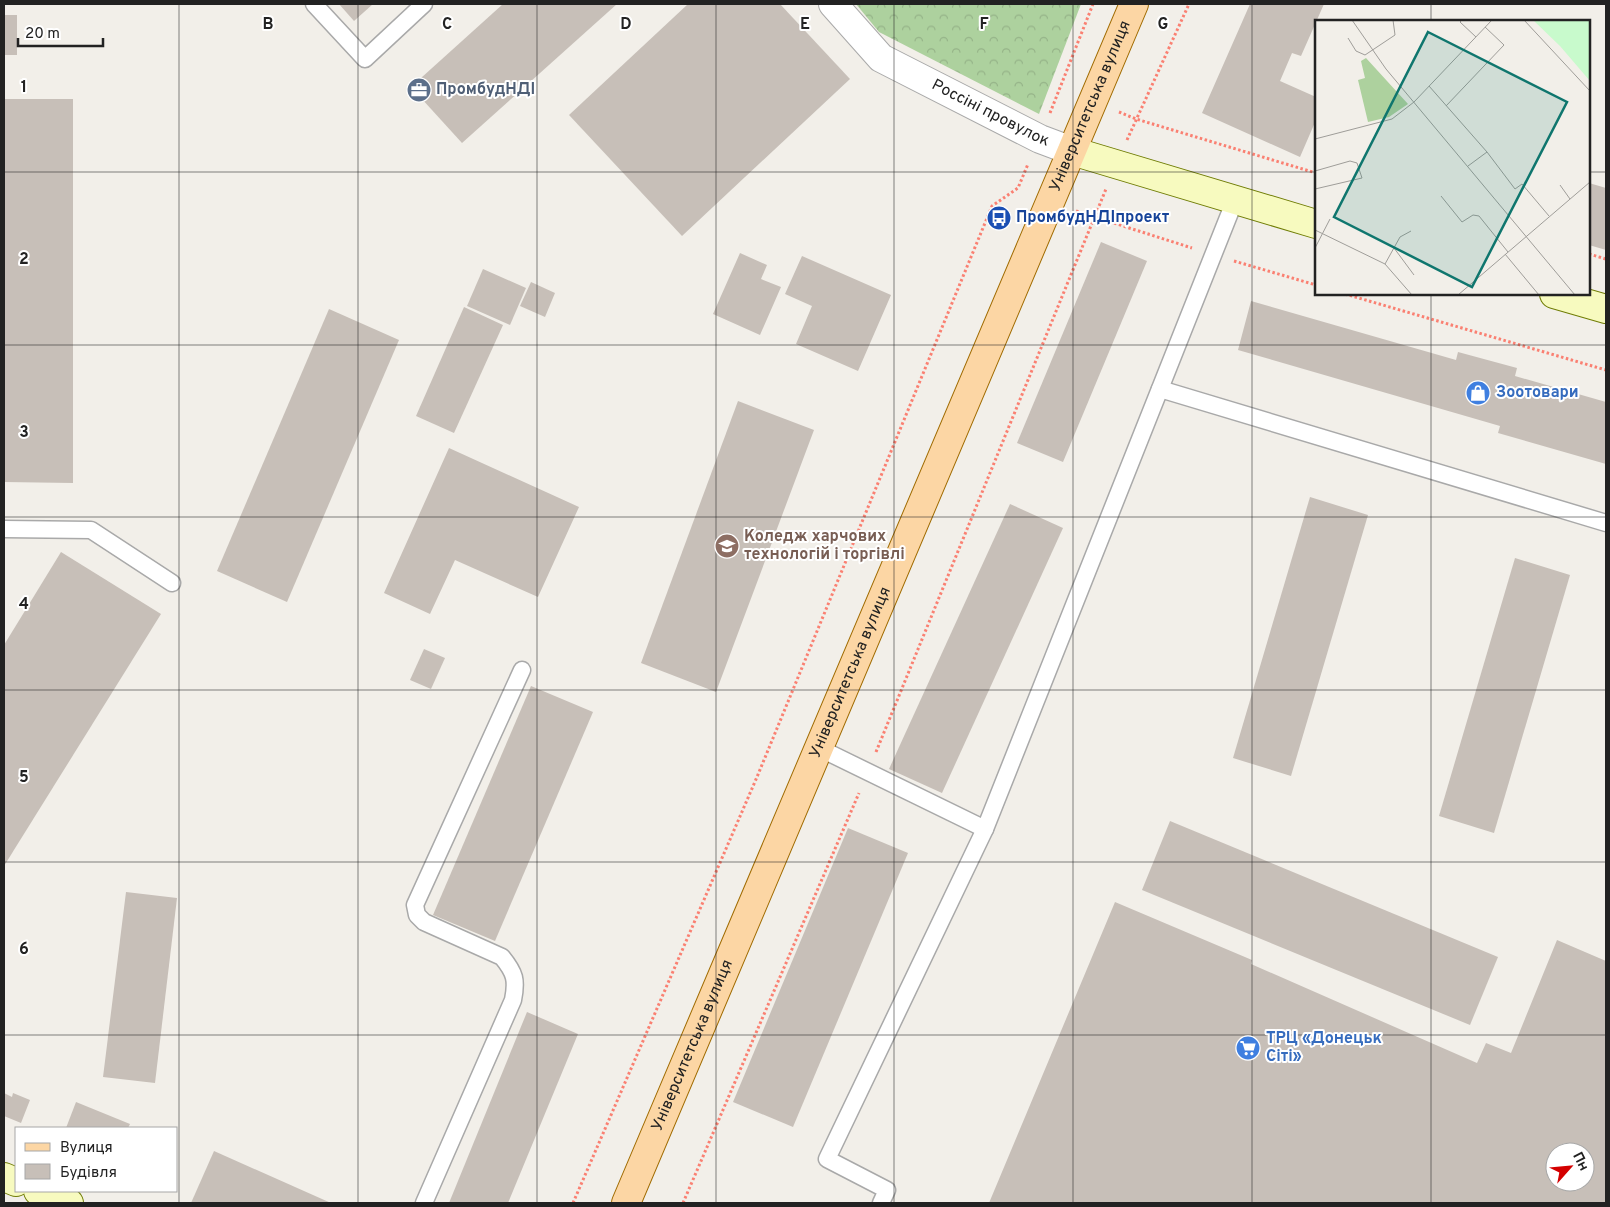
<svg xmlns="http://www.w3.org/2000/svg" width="1610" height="1207" font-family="Overpass,sans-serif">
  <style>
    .forest { fill: url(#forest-crowns) }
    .building { fill: #c7bfb8; fill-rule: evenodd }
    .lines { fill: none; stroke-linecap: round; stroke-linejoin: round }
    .lane-casing { stroke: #a9a9a9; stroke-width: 19 }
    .street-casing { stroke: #a9a9a9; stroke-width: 30 }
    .secondary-casing { stroke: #707d05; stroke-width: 30 }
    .primary-casing { stroke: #a06b00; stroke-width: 30 }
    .path { stroke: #fa8072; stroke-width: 3; stroke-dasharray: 2.5 2.5; stroke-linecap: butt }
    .lane { stroke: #fff; stroke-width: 16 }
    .street { stroke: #fff; stroke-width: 28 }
    .secondary { stroke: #f7fabf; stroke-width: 28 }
    .primary { stroke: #fcd6a4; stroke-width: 28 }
    .grid { fill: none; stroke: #222; stroke-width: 1; stroke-opacity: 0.55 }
    .labels { text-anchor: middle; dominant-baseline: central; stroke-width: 4; stroke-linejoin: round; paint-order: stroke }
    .service-label { font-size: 16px; font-weight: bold; fill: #4e5e75; stroke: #fff; text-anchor: start }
    .street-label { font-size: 16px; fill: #222; stroke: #fff }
    .transit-label { font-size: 16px; font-weight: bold; fill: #164399; stroke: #fff; text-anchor: start }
    .shop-label { font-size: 16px; font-weight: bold; fill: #366cbe; stroke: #fff; text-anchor: start }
    .education-label { font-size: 16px; font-weight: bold; fill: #785e54; stroke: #fff; text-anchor: start }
    .inset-road { fill: none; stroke: #9f9d99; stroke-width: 1 }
    .view { fill: #0f766e; fill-opacity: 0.15; stroke: #0f766e; stroke-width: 2.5 }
    .inset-edge { fill: none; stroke: #222; stroke-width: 2.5 }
    .grid-label { font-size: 16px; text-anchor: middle; font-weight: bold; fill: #222; stroke: #fff; stroke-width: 4; stroke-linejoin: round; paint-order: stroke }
  </style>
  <defs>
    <pattern id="forest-crowns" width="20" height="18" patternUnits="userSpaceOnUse" patternTransform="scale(1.25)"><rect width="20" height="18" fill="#add19e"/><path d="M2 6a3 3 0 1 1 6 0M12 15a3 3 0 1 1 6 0" fill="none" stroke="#95b388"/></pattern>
  </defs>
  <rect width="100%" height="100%" fill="#f2efe9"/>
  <polygon class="forest" points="856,4 1081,4 1039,114 879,32"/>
  <g class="building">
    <polygon points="339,4 373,4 354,21"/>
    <polygon points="503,4 617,4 462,143 411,87"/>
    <polygon points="688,4 780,4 850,79 682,236 569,115"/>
    <polygon points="1250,4 1324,4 1301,56 1292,53 1280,81 1316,97 1316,120 1300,157 1202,113"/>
    <rect x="4" y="15" width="13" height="40"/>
    <polygon points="4,99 73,99 73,483 4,482"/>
    <polygon points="1589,183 1606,188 1606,250 1589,245"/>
    <polygon points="1101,242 1147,261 1063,462 1017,443"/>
    <polygon points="740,253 767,265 761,279 781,287 760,335 713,314"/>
    <polygon points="802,256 891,295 858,371 796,344 812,306 785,294"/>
    <polygon points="483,269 526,288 510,325 467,306"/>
    <polygon points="531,282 555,293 545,317 520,306"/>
    <polygon points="1251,301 1456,360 1458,352 1517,368 1515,376 1606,402 1606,464 1498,433 1500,426 1238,350"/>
    <polygon points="464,307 503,325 454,433 416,416"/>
    <polygon points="329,309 399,340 287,602 217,571"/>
    <polygon points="738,401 814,430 716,692 641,663"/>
    <polygon points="449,448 579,507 538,597 455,560 430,614 384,593"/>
    <polygon points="1310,497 1368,515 1291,776 1233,758"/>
    <polygon points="1010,504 1063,528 942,793 889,769"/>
    <polygon points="61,552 161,614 4,866 4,645"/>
    <polygon points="1515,558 1570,575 1494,833 1439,816"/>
    <polygon points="424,649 445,658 431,689 410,680"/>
    <polygon points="531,686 593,712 495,941 433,915"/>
    <polygon points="1170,821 1498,957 1470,1025 1142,890"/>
    <polygon points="848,828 908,853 793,1127 733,1102"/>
    <polygon points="126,892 177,898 155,1083 103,1077"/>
    <path d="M1115,902L1252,960L1251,964L1477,1063L1486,1043L1511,1053L1557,940L1606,961V1203H989ZM1555,1152H1585V1182H1555Z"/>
    <polygon points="527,1012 578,1034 508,1203 449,1203"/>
    <polygon points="4,1093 12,1097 13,1093 30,1100 21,1123 4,1116"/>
    <polygon points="76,1102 130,1124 128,1128 66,1128"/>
    <polygon points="214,1151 331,1203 191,1203"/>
  </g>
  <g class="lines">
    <defs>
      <g id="lane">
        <polyline points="314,4 365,59 424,4"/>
        <polyline points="1160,389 1606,523"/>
        <polyline points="4,529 91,530 172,583"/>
        <polyline points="819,748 985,829 1235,200"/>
        <path d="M424,1203L513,1000C517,980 515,973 502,957L424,922L417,915L415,905L522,670"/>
        <polyline points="881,1203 887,1190 827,1159 985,829"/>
      </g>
      <g id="street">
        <path id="s1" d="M833,4L881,58L1040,139L1072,151"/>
      </g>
      <g id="secondary">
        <polyline points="1072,151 1316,224"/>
        <polyline points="1554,294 1606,309"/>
        <polyline points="4,1177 16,1182"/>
        <polyline points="38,1191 69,1203"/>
      </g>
      <g id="primary">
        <path id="s2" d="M626,1203L1134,4"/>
      </g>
    </defs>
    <use href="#lane" class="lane-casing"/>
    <use href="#street" class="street-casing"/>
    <use href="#secondary" class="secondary-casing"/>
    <use href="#primary" class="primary-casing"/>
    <g class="path">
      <polyline points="1119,112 1136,119 1316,173"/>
      <polyline points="1050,113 1093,4"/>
      <polyline points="1127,140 1189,4"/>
      <polyline points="1076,211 1192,248"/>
      <polyline points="1589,254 1606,259"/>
      <polyline points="1234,261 1316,285"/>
      <polyline points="1345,294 1606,370"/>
      <polyline points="876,752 1106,189"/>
      <polyline points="573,1203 757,777 992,206 1018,188 1028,164"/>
      <polyline points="683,1203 859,793"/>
    </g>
    <use href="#lane" class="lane"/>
    <use href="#street" class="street"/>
    <use href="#secondary" class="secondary"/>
    <use href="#primary" class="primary"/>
  </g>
  <path class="grid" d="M179,4V1203M358,4V1203M537,4V1203M716,4V1203M894,4V1203M1073,4V1203M1252,4V1203M1431,4V21M4,172H1316M1589,172H1606M1431,294V1203M4,345H1606M4,517H1606M4,690H1606M4,862H1606M4,1035H1606"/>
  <defs>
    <symbol id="office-disc" viewBox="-11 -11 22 22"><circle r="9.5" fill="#5c6f8a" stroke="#fff"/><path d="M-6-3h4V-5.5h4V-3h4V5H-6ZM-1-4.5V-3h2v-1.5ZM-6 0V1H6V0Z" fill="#fff"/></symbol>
    <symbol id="bus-disc" viewBox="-11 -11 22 22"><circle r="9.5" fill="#1a4fb4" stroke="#fff"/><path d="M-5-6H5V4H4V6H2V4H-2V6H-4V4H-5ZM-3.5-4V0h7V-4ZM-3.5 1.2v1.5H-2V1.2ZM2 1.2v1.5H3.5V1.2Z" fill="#fff"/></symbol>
    <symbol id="shop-disc" viewBox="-11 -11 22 22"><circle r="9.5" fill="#3f7fe0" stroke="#fff"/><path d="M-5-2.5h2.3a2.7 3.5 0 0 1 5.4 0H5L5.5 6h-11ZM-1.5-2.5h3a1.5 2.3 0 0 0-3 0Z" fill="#fff"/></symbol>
    <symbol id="university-disc" viewBox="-11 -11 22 22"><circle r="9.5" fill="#8d6e63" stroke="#fff"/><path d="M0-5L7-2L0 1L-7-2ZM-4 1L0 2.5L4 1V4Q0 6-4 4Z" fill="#fff"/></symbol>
    <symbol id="supermarket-disc" viewBox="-11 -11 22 22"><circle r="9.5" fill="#3f7fe0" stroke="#fff"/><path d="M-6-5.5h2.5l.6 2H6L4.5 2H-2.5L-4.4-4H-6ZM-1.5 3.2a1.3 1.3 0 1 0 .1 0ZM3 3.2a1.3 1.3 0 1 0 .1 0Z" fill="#fff"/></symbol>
  </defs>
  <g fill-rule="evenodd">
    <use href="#office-disc" x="405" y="76" width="28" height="28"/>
    <use href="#bus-disc" x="985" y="204" width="28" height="28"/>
    <use href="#shop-disc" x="1464" y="379" width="28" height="28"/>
    <use href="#university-disc" x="713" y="532" width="28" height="28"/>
    <use href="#supermarket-disc" x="1234" y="1034" width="28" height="28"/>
  </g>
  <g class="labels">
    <g class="service-label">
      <text x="436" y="90">ПромбудНДІ</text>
    </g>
    <g class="street-label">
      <text stroke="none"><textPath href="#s2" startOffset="1191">Університетська вулиця</textPath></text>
      <text stroke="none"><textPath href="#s1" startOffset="195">Россіні провулок</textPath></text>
      <text stroke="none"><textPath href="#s2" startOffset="576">Університетська вулиця</textPath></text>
      <text stroke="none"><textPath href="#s2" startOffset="171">Університетська вулиця</textPath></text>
    </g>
    <g class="transit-label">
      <text x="1016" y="218">ПромбудНДІпроект</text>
    </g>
    <g class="shop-label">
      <text x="1496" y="393">Зоотовари</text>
      <text x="1266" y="1039">ТРЦ «Донецьк<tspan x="1266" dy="18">Сіті»</tspan></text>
    </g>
    <g class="education-label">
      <text x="744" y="537">Коледж харчових<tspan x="744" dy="18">технологій і торгівлі</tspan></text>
    </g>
  </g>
  <g transform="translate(1315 20)">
    <rect width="275" height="275" fill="#f2efe9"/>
    <path d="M51,38L93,84L74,97L53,102L43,60L50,58L46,41Z" fill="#add19e"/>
    <path d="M218,0H275V61L245,26Z" fill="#c8facc"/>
    <path class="inset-road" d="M37,0L71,49L260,275M147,0L145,2L161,17M209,0L275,71M33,18L41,31L50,35L80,15L78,0M114,66L172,132L153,146M131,86L189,25L170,7M0,119L77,99L99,82L177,0M172,132L200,169L207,164L234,196M0,151L35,141L42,143L47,158L0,169M245,165L255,179M126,176L147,202L158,195L164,196L193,232M0,210L70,244L97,275M0,228L15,199M79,228L99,255M190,234L224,275M70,244L85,217L96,211M143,275L275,162"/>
    <path class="view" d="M113,12L252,82L157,267L19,197Z"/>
    <rect width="275" height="275" class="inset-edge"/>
  </g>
  <g class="grid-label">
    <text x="268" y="29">B</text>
    <text x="447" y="29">C</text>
    <text x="626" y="29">D</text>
    <text x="805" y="29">E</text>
    <text x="984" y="29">F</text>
    <text x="1163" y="29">G</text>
    <text x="24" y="92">1</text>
    <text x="24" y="264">2</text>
    <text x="24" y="437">3</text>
    <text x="24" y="609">4</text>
    <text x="24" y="782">5</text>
    <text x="24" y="954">6</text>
  </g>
  <rect width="1610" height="1207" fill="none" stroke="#222222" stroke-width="10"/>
  <rect x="15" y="1127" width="162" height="65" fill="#ffffff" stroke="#a7a7a7"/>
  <rect x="25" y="1143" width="25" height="8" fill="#fcd6a4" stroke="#a7a7a7"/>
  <text x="60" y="1152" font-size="15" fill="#222222">Вулиця</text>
  <rect x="25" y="1164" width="25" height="15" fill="#c7bfb8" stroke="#a7a7a7"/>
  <text x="60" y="1177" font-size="15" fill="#222222">Будівля</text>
  <g transform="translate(1570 1167) rotate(63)"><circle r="24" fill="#ffffff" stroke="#a7a7a7"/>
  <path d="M0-4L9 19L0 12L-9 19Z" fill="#d40000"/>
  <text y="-8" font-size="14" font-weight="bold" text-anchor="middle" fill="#222222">Пн</text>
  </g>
  <path d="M18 38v8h85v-8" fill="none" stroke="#222222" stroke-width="2.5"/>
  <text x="25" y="38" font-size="15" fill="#222222" stroke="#ffffff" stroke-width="4" paint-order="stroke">20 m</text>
</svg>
